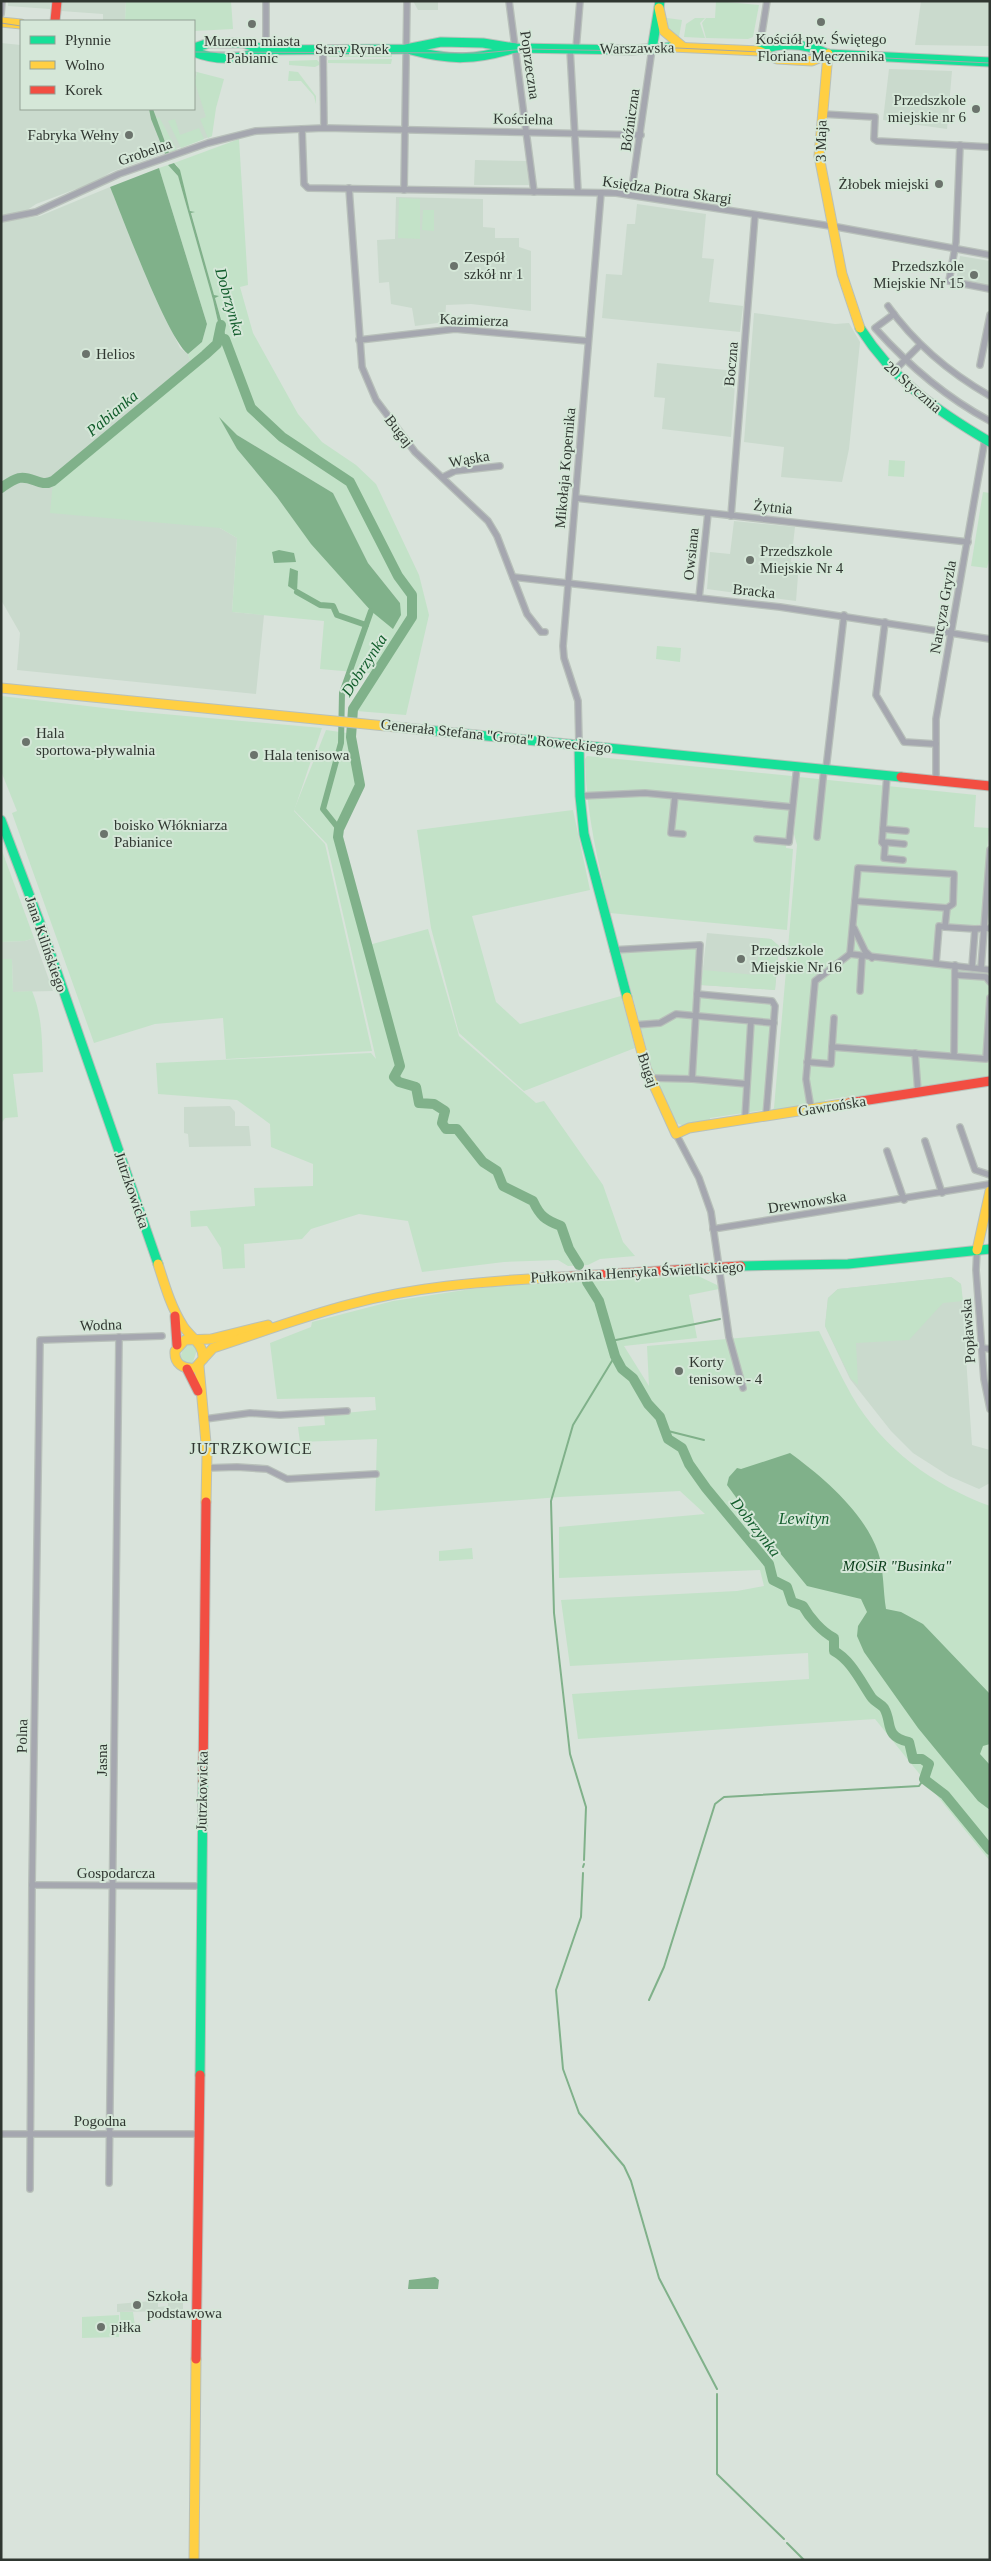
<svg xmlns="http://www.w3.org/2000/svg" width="991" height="2561" font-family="'Times New Roman',serif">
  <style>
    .built { fill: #cadacd }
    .green { fill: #c3e2c8; fill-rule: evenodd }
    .water { fill: #80b18a }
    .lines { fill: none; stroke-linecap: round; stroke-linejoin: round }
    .stream { stroke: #80b18a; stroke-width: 2 }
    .canal { stroke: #80b18a; stroke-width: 6 }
    .river { stroke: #80b18a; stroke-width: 10 }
    .street-casing { stroke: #b8c0ba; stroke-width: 8 }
    .fast-casing { stroke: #b8c0ba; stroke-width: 11 }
    .slow-casing { stroke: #b8c0ba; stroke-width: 11 }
    .jam-casing { stroke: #b8c0ba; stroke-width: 11 }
    .street { stroke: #a5a7af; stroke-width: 5.5 }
    .fast { stroke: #16e098; stroke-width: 9 }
    .slow { stroke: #ffcf43; stroke-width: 9 }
    .jam { stroke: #f24e42; stroke-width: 9 }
    .tram { stroke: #a3a8a9; stroke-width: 1 }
    .poi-dot { fill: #6b736c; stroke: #d5e7d8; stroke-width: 2 }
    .labels { text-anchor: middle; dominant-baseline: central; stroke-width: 4; stroke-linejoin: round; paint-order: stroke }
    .poi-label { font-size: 15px; fill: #303731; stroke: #d5e7d8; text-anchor: start }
    .street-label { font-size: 15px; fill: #303731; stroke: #d5e7d8 }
    .park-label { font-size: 15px; font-style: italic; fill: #0b3e1b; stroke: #d5e7d8 }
    .water-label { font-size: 16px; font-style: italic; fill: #115c2b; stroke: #d5e7d8 }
    .neighbourhood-label { font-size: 16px; letter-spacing: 1px; fill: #303731; stroke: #d5e7d8 }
  </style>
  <rect width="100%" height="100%" fill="#d9e3db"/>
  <g class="built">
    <polygon points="8,1 51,1 50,9 8,6"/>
    <polygon points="62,1 126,1 125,21 103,21 103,14 61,11"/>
    <polygon points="413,1 438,1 438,10 418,10"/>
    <polygon points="921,1 990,1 990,46 915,45"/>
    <polygon points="1,43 21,45 21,109 194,109 194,71 197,72 195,79 212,136 111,172 86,188 76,189 36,204 23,213 1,216"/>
    <polygon points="889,69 952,71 947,129 883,120"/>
    <polygon points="475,160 526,161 529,185 474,185"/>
    <polygon points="110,187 163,312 180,348 188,354 192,366 220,528 237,538 232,612 264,615 256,694 17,670 20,633 1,600 1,222 40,216"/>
    <polygon points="396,197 483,199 483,227 495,228 495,238 519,238 519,247 531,251 531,311 471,304 446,305 445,322 415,326 412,308 391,304 389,282 379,283 377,240 395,239"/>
    <polygon points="637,204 706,214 702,258 714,259 709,302 743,306 740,332 602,318 606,274 622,275 627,224 635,224"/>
    <polygon points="960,256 990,261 990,286 956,281"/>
    <polygon points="754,313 835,324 849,323 860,342 849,449 842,482 781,477 784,447 744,442"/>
    <polygon points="657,363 736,371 731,437 662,429 665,398 654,397"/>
    <polygon points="734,521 795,527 791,562 799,563 796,601 707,589 710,552 730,554"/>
    <polygon points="707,933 771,939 779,946 775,990 701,985"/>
    <polygon points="34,938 53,991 13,992 12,959 1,959 1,942 25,941"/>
    <polygon points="230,1106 235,1112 235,1126 249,1126 251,1146 189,1147 188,1134 184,1133 184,1107"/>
    <polygon points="951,1277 961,1284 972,1445 990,1450 990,1483 979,1489 949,1476 913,1453 891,1431 850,1379 825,1326 828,1298 838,1289"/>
    <polygon points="168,2297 183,2297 183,2314 168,2314 167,2311 117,2312 117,2304 151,2301 158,2302 158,2307 168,2306"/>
  </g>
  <g class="green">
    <polygon points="126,1 231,1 233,29 194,31 194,21 125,21"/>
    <polygon points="716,1 759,5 753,37 748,39 706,38 702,23 706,18 715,18"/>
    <polygon points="667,18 682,20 679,37 668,27"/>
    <polygon points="695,18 705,18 700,23 705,38 684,37 686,24"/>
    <polygon points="392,54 392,57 328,57 330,55"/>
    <polygon points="392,59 391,64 328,63 328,60"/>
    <polygon points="317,60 321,64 315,67 289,65 289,61"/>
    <polygon points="289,71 298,72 316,96 316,104 314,96 301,81 288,81"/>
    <polygon points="197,72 224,79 216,108 212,136 208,138 200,119 206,117 196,86 194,84"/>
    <polygon points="159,117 177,150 170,152 156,118"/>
    <polygon points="175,119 180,135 199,128 204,139 181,148 168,121"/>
    <path d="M239,139L248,285L240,287L253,333L298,414L322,442L356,465L376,484L419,575L429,615L406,715L356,711L395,646L377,674L320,669L324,621L232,612L237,538L220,528L50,513L53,481L192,366L188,354L202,342L207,324L159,168L168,165L178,176L213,300L218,322V332L221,328L237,376L215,298L217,296H214L191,212H194L190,211L177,165L174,163ZM221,420L237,435L333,493L368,563L400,603L371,611L310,542L277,497L237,449Z"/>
    <rect x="890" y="180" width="18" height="11"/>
    <polygon points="399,198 420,199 420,239 398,238"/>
    <polygon points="423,210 434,210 434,231 422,230"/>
    <polygon points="889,460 905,461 904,477 888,476"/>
    <polygon points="983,492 990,493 990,556 987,568 971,566"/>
    <polygon points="657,646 681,648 680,662 656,659"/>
    <polygon points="1,696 130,711 322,728 294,811 325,844 372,1051 226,1059 223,1018 155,1024 94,1043 12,813 17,811 1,771"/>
    <polygon points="326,730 347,733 356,786 334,834 365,946 428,929 459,1036 536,1103 544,1101 603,1185 623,1242 635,1256 600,1259 588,1265 568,1266 558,1260 504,1262 422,1272 408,1221 359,1214 311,1229 302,1239 244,1244 245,1268 223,1269 221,1248 207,1226 191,1227 190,1211 255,1206 254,1188 313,1186 313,1164 271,1147 270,1124 237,1100 158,1094 156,1063 371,1053 376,1059 327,844 294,810"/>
    <path d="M587,756L792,776L786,848L793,849L787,930L610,913C598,862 586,812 585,759Z"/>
    <polygon points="799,777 976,795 974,827 989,828 981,924 973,926 937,925 934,965 990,972 990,1077 854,1100 853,1096 825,1100 825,1104 769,1113 774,1108 797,845 794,834"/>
    <polygon points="573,810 590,890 472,916 496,1002 520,1024 621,996 635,1048 524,1091 459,1033 431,928 417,830"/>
    <polygon points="1,848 34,938 25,941 1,942"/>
    <polygon points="760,938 771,939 779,946 775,990 701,985 703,970 756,975"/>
    <polygon points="696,948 698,951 695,996 771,1003 773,1005 764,1110 710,1118 710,1122 684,1126 674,1122 651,1066 621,952"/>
    <path d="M1,959H12L13,992L32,991C43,1017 42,1044 43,1072L13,1074L18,1117L5,1118L1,1124Z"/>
    <path d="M696,1275L717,1285L719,1289L689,1295L697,1338L624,1346L649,1386L647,1346L819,1331C830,1353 840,1375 852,1396C883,1449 933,1485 990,1506V1861L875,1719L578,1739L572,1694L809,1679L808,1653L570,1666L561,1600L737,1591L764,1586L760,1570L559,1578V1527L705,1514L680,1491L560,1497L375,1511L377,1439L300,1442L298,1427L325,1425L324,1415L376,1410L375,1397L277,1399L270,1343L311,1327L312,1322L393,1301L471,1289L524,1284L602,1281Z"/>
    <polygon points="951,1277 961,1284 963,1301 943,1303 909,1340 856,1343 858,1385 851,1379 825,1326 828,1298 838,1289"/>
    <polygon points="185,1343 192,1343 197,1350 192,1365 187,1365 180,1358"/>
    <polygon points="472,1548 473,1559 439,1561 439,1551"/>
    <polygon points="120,2312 133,2312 136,2333 121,2333"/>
    <polygon points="119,2315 119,2337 82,2338 82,2317"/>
  </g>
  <g class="water">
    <polygon points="149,109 153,109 169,153 165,154 151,119"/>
    <polygon points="174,163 180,170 190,211 195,212 191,213 214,295 219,296 215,298 230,352 228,352 222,330 218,332 218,322 213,300 178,176 168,165"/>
    <path d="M159,168L207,324L202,342L188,354C167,338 123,218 110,187Z"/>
    <polygon points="219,417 237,435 333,493 368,563 400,603 401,615 393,629 371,611 311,544 277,497 237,449"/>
    <polygon points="279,550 294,553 296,562 274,563 272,552"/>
    <polygon points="290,568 298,571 297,592 288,586"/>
    <path d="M790,1453C823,1477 864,1512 878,1552C884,1569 883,1591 886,1609L901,1612L923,1624L990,1694V1744L983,1746L980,1754L990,1765V1810L978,1801L918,1728L864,1652L857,1636L858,1626L867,1612L861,1599L807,1586L780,1553L776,1552L727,1485L729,1477L737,1468L741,1469Z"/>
    <polygon points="435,2277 439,2280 438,2289 408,2289 409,2280"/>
  </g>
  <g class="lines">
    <g class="stream">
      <polyline points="611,1341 720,1319"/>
      <polyline points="664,1430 704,1440"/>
      <polyline points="584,1860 586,1807 570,1754 554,1613 551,1501 573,1425 615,1356"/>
      <polyline points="583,1867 584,1864"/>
      <polyline points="583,1873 581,1917 556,1990 563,2069 579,2113 624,2166 631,2181 659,2278 717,2389"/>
      <polyline points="649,2000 664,1967 715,1804 724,1797 919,1786 924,1779"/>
      <polyline points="717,2394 717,2474 784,2539"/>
      <polyline points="787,2543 804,2560"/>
    </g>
    <g class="canal">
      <polyline points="297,592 320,605 333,606 337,615 366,625"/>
      <polyline points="339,829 323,809 341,743 342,693 371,611"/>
    </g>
    <g class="river">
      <path d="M225,339L251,408L282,437L350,482L398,576L412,595V617L353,709L351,737L360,785L339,829L338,837L400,1066L394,1077L399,1082L416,1087L419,1103L434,1104L445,1111L442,1123L446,1129H457L483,1162L497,1171L503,1186L533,1201C540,1216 545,1220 561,1226L569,1249L579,1265"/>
      <path d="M1,488C7,484 12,480 19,478C32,475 40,488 53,481L205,355L217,344L221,325"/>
      <path d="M587,1282L599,1301L615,1356L622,1369L633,1378L648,1404L660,1417L668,1439L682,1448L689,1464L706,1488L769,1564L773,1580L787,1587L792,1602L803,1606C809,1617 822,1632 834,1638V1651C851,1660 861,1682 872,1698C875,1702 881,1704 884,1708C893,1723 883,1736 909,1742L913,1759H922L929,1764L924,1779L945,1795L990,1850"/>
    </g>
    <defs>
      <g id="street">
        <polyline points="266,1 266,50"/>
        <polyline points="509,1 534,192"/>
        <polyline points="1,14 2,1"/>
        <polyline points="323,49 324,128"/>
        <polyline points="570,49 578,192"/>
        <polyline points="576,49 580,1"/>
        <polyline points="759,51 767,1"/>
        <polyline points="822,114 875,117 874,139 877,141 990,147"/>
        <polyline points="302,129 304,184 308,188 616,193 837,227 990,255"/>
        <polyline points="960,145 956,242 949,281 990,289"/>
        <polyline points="349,188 362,367 376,400 415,452 488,521 497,536 527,614 541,632 545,632"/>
        <polyline points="404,190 407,1"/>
        <polyline points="631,195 652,49"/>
        <polyline points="1,219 36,212 119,174 208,143 256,131 324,128 641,135"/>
        <path d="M888,306C915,344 950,373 990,396"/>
        <path d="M894,314L875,328C909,366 945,397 990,421"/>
        <polyline points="359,340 455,329 588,341"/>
        <polyline points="980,365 990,315"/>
        <polyline points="893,372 920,345"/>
        <polyline points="443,477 455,471 500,466"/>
        <polyline points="576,498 968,542"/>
        <polyline points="731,516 755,215"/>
        <polyline points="513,577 780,607 990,639"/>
        <polyline points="699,598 708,513"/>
        <polyline points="885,622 876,695 904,742 936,744"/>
        <polyline points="579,743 578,701 564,658 563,646 601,193"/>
        <polyline points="826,769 844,615"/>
        <polyline points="887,775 882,842 885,846 884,858 903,860"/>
        <polyline points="936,780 936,719 985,439"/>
        <polyline points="580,796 645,793 792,807"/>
        <polyline points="675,796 671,833 683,834"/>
        <polyline points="883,829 906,831"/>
        <polyline points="817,837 824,769"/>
        <polyline points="757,839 789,842 797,766"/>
        <polyline points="882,842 904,844"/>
        <polyline points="855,901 947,908"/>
        <polyline points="945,927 975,929 990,928"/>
        <polyline points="854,928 865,951 872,958"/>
        <polyline points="613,950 700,945 692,1079"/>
        <polyline points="850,954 858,868 954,874 953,904 947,908 945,927 939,926 936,963"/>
        <polyline points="972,967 975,929"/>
        <polyline points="981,968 990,850"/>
        <polyline points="956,975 986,977 990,982"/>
        <polyline points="860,991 862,957"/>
        <polyline points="697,994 772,1001 775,1006 766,1116"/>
        <polyline points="634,1025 660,1023 676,1014 774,1023"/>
        <polyline points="832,1047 834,1018"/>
        <polyline points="915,1053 918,1092"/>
        <polyline points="954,1056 955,965"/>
        <polyline points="807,1062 831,1064 832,1047 986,1059 990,998"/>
        <polyline points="650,1078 692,1079 747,1084"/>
        <polyline points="811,1109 806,1079 815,981 850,954 990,970"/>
        <polyline points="745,1119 751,1021"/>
        <polyline points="960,1127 975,1170 990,1175"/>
        <polyline points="676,1134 699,1178 711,1212 729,1337 743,1388"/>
        <polyline points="925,1141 942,1193"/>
        <polyline points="887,1151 904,1200"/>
        <polyline points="713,1229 990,1184"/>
        <polyline points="977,1250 976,1270 984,1379 990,1409"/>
        <polyline points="982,1348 990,1349"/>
        <polyline points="205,1419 250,1413 280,1415 347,1411"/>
        <polyline points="206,1468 237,1467 267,1469 287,1479 376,1474"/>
        <polyline points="32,1885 201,1886"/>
        <polyline points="1,2134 198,2134"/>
        <polyline points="109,2183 119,1337"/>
        <polyline points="30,2189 32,1885 40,1340 162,1336"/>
      </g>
      <g id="fast">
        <polyline points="194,48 209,43 243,43 266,50 406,49 441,42 483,43 515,48 632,50 672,47"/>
        <polyline points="652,49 660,1"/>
        <path d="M411,50C451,61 475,60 515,48"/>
        <path d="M759,51C783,41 805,43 828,54L990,62"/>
        <path d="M194,52C219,62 241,59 266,50"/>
        <path d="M860,328C894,381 937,411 990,442"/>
        <polyline points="426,730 901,777"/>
        <polyline points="579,743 580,796 584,834 627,997"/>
        <polyline points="1,820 40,923 158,1264"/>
        <polyline points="741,1266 848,1264 990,1249"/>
        <polyline points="200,2075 203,1782"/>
      </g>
      <g id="slow">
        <polyline points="659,8 664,31 683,47"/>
        <polyline points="1,22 21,24"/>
        <polyline points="672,47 759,51 777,59 812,61 828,54"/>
        <polyline points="828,54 819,156 842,274 860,328"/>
        <polyline points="1,688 426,730"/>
        <polyline points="627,997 646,1068 676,1134 689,1128 849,1103"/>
        <polyline points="977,1250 990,1191"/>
        <path d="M158,1264C165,1286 171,1307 183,1326C191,1338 204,1344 203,1359L195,1368C183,1369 174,1364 175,1351L185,1340L211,1339L268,1325"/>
        <path d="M203,1359L213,1348C259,1333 304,1316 351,1304C414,1287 478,1282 543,1278"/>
        <polyline points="199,1366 207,1454 206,1502"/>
        <polyline points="194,2560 196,2359"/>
      </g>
      <g id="jam">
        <polyline points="55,21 57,1"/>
        <polyline points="901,777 990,786"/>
        <polyline points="849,1103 990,1081"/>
        <polyline points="543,1278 741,1266"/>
        <polyline points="175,1316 177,1345"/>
        <polyline points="187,1369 198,1391"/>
        <polyline points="203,1782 206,1502"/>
        <polyline points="196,2359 200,2075"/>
      </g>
    </defs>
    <use href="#street" class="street-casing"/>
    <use href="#fast" class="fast-casing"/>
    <use href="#slow" class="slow-casing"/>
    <use href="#jam" class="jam-casing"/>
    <use href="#street" class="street"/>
    <use href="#fast" class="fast"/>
    <use href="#slow" class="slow"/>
    <use href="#jam" class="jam"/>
    <g class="tram">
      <polyline points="1,23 21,26"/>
      <polyline points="194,52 483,53 526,49 632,51 677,48 990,63"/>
    </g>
  </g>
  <g class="poi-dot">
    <circle cx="821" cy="22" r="5"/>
    <circle cx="252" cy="24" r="5"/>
    <circle cx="976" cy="109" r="5"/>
    <circle cx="129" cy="135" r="5"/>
    <circle cx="939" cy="184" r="5"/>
    <circle cx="454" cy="266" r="5"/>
    <circle cx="974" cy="275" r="5"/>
    <circle cx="86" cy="354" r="5"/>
    <circle cx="750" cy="560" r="5"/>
    <circle cx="26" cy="742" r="5"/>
    <circle cx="254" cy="755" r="5"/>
    <circle cx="104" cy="834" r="5"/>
    <circle cx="741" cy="959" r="5"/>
    <circle cx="679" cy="1371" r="5"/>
    <circle cx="137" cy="2305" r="5"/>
    <circle cx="101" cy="2327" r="5"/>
  </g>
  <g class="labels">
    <g class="poi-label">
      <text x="821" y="39" text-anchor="middle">Kościół pw. Świętego<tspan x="821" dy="17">Floriana Męczennika</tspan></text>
      <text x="252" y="41" text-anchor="middle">Muzeum miasta<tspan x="252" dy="17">Pabianic</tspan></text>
      <text x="966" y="100" text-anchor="end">Przedszkole<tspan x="966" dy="17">miejskie nr 6</tspan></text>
      <text x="119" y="135" text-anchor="end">Fabryka Wełny</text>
      <text x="929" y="184" text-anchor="end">Żłobek miejski</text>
      <text x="464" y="257">Zespół<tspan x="464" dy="17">szkół nr 1</tspan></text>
      <text x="964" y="266" text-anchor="end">Przedszkole<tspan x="964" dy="17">Miejskie Nr 15</tspan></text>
      <text x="96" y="354">Helios</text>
      <text x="760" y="551">Przedszkole<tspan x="760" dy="17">Miejskie Nr 4</tspan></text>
      <text x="36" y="733">Hala<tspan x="36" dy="17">sportowa-pływalnia</tspan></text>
      <text x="264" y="755">Hala tenisowa</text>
      <text x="114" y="825">boisko Włókniarza<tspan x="114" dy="17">Pabianice</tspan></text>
      <text x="751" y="950">Przedszkole<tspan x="751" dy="17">Miejskie Nr 16</tspan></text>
      <text x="689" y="1362">Korty<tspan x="689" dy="17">tenisowe - 4</tspan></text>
      <text x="147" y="2296">Szkoła<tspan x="147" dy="17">podstawowa</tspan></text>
      <text x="111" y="2327">piłka</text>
    </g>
    <g class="street-label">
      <text transform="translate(637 48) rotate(-1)">Warszawska</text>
      <text x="352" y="49">Stary Rynek</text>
      <text transform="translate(530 65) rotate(82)">Poprzeczna</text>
      <text transform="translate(523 119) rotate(1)">Kościelna</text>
      <text transform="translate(630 120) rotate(-82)">Bóźniczna</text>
      <text transform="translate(821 141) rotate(-89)">3 Maja</text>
      <text transform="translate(145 152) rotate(-19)">Grobelna</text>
      <text transform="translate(667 190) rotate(8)">Księdza Piotra Skargi</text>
      <text transform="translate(474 320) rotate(2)">Kazimierza</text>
      <text transform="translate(731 364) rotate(-85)">Boczna</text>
      <text transform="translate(913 387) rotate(41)">20 Stycznia</text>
      <text transform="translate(399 431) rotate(52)">Bugaj</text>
      <text transform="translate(469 459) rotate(-10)">Wąska</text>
      <text transform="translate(565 468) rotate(-85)">Mikołaja Kopernika</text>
      <text transform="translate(773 507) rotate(6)">Żytnia</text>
      <text transform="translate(691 554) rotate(-84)">Owsiana</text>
      <text transform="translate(754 591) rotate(6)">Bracka</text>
      <text transform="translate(943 607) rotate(-80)">Narcyza Gryzla</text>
      <text transform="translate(496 736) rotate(6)">Generała Stefana "Grota" Roweckiego</text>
      <text transform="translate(46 944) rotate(71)">Jana Kilińskiego</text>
      <text transform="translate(648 1070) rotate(71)">Bugaj</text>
      <text transform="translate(832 1106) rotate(-9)">Gawrońska</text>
      <text transform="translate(132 1190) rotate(71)">Jutrzkowicka</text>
      <text transform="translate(807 1202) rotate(-9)">Drewnowska</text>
      <text transform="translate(637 1272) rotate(-3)">Pułkownika Henryka Świetlickiego</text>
      <text transform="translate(101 1325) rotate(-2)">Wodna</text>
      <text transform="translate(968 1331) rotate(-94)">Popławska</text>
      <text transform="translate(22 1736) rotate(-89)">Polna</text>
      <text transform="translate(102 1760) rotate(-90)">Jasna</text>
      <text transform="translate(202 1791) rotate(-89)">Jutrzkowicka</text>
      <text x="116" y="1873">Gospodarcza</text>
      <text x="100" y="2121">Pogodna</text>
    </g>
    <g class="park-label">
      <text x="897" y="1566">MOSiR "Businka"</text>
    </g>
    <g class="water-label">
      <text transform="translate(230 302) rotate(74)">Dobrzynka</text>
      <text transform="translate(112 413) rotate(-40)">Pabianka</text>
      <text transform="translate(364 665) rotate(-57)">Dobrzynka</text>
      <text x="804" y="1518">Lewityn</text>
      <text transform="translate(756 1527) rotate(52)">Dobrzynka</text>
    </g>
    <g class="neighbourhood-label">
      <text x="251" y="1448">JUTRZKOWICE</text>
    </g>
  </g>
  <rect width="991" height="2561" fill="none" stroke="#303731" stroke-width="5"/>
  <rect x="20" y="20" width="175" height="90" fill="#d5e7d8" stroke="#93a195"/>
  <rect x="30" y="36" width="25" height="8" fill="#16e098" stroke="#93a195"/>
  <text x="65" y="45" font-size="15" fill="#303731">Płynnie</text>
  <rect x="30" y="61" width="25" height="8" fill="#ffcf43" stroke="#93a195"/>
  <text x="65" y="70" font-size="15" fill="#303731">Wolno</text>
  <rect x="30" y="86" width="25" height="8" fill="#f24e42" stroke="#93a195"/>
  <text x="65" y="95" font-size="15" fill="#303731">Korek</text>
</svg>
